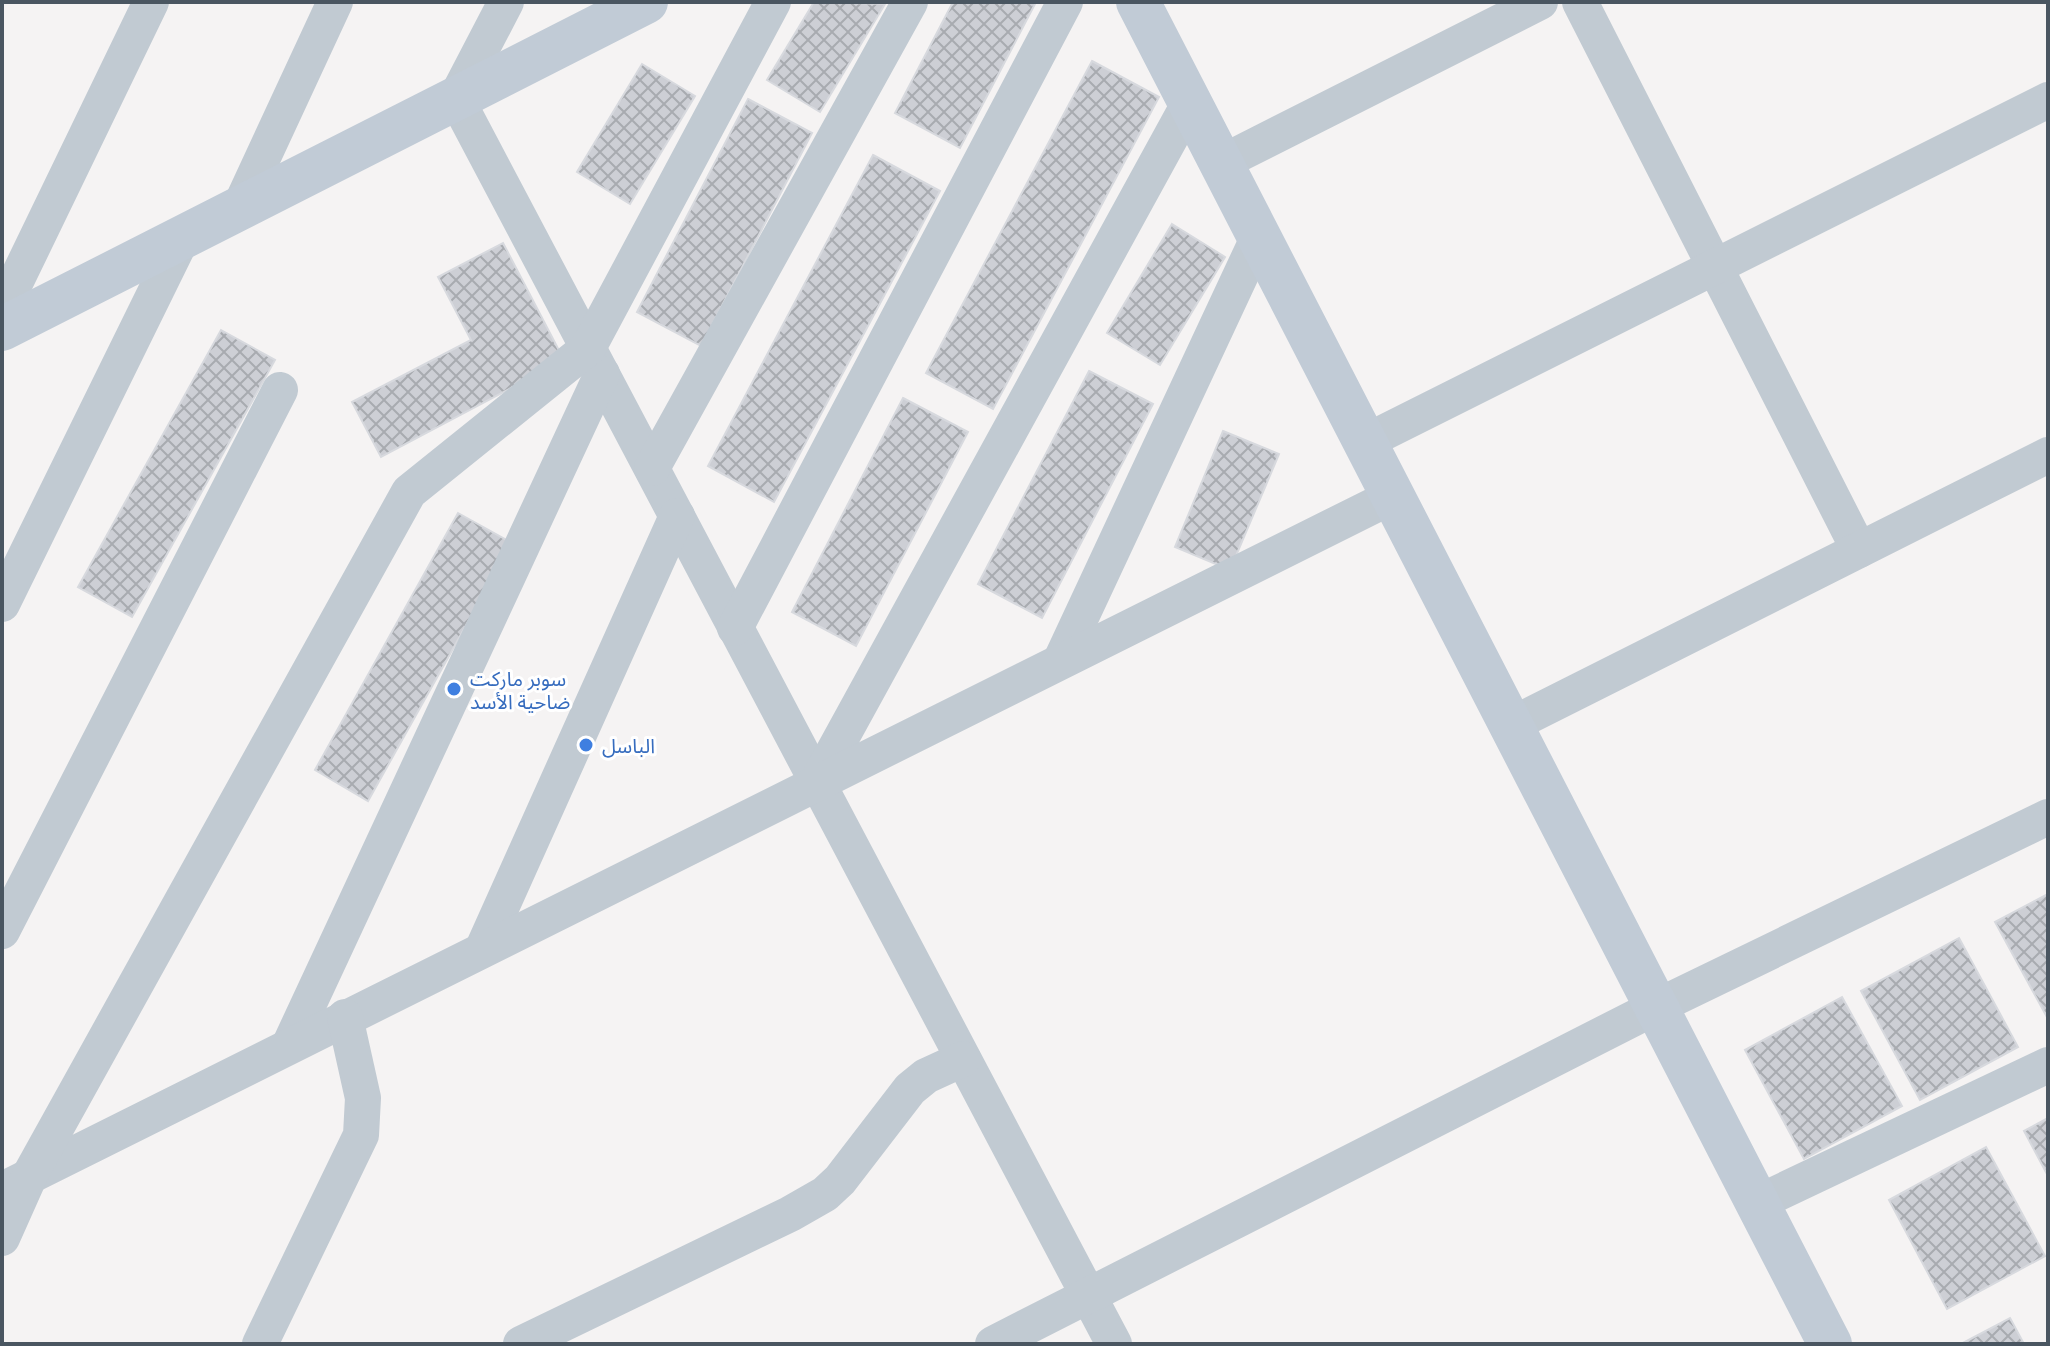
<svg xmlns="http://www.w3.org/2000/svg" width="2050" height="1346" font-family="'IBM Plex Sans','Noto Sans Arabic',sans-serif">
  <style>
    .building { fill: url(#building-cross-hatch); stroke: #d7d9de; stroke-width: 2 }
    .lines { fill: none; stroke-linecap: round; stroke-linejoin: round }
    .street { stroke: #c1cad2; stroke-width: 36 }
    .secondary { stroke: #c1cbd6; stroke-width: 44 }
    .shop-dot { fill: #3f7fe0; stroke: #fff; stroke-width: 3 }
    .labels { text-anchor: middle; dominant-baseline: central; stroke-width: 6; stroke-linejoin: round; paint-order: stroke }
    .shop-label { font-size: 20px; fill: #366cbe; stroke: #fff; text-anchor: start }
  </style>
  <defs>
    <pattern id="building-cross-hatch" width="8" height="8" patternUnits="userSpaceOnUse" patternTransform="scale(2)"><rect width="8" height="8" fill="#cdcfd5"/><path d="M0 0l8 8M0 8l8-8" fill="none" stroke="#a8abb0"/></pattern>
  </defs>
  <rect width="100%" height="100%" fill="#f5f3f3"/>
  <g class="building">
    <polygon points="814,2 885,4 820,112 767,80"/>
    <polygon points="953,2 1036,2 960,148 895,113"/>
    <polygon points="1092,61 1159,97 993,409 926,373"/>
    <polygon points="642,64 695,96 630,204 577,172"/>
    <polygon points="748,99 812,133 701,346 637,312"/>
    <polygon points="873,155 940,191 774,502 708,466"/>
    <polygon points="1172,224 1225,257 1160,365 1107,333"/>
    <polygon points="503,243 564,360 381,457 352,402 471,340 438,277"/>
    <polygon points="221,330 275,360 132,617 78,587"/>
    <polygon points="1089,371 1153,404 1042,618 978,584"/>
    <polygon points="903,398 968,432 856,646 792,612"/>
    <polygon points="1223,431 1279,454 1230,570 1175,547"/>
    <polygon points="458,513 512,543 368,801 315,770"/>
    <polygon points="2048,894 2048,1019 1995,922"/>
    <polygon points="1959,938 2018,1047 1920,1100 1861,991"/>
    <polygon points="1842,997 1902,1106 1804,1159 1745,1050"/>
    <polygon points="2048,1118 2048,1176 2024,1131"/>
    <polygon points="1986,1147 2045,1256 1947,1309 1889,1200"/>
    <polygon points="2010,1318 2024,1344 1961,1344"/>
  </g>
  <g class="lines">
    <g class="street">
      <polyline points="506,2 456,98 1114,1344"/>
      <polyline points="1580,2 1859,550"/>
      <polyline points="1221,163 1540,2"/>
      <polyline points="239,209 335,2"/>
      <polyline points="2,310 151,2"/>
      <polyline points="1365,442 2048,100"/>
      <polyline points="652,468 910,2"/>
      <polyline points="2,604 182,238"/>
      <polyline points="735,628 1065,2"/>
      <polyline points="1061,660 1259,236"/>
      <polyline points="1511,725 2048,455"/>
      <polyline points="817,782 1190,102"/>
      <polyline points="2,931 280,390"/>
      <polyline points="483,948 677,516"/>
      <polyline points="290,1044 602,374"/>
      <polyline points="2,1190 1393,496"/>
      <polyline points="1757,1203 2048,1065"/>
      <polyline points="2,1238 31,1173 409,492 588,348 773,2"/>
      <polyline points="260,1344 361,1135 363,1098 345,1017"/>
      <polyline points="521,1344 790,1214 825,1194 840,1180 910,1089 926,1076 963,1059"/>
      <polyline points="993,1344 1656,1007 2048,817"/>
    </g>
    <g class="secondary">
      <polyline points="1138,2 1830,1344"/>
      <polyline points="2,329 646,2"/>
    </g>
  </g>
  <g class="shop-dot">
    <circle cx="454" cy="689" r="8"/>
    <circle cx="586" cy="745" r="8"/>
  </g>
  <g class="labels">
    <g class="shop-label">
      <text x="470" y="678">سوبر ماركت<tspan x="470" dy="23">ضاحية الأسد</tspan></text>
      <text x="602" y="745">الباسل</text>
    </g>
  </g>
  <rect width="2050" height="1346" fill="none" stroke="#4a5661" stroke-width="8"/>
</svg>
